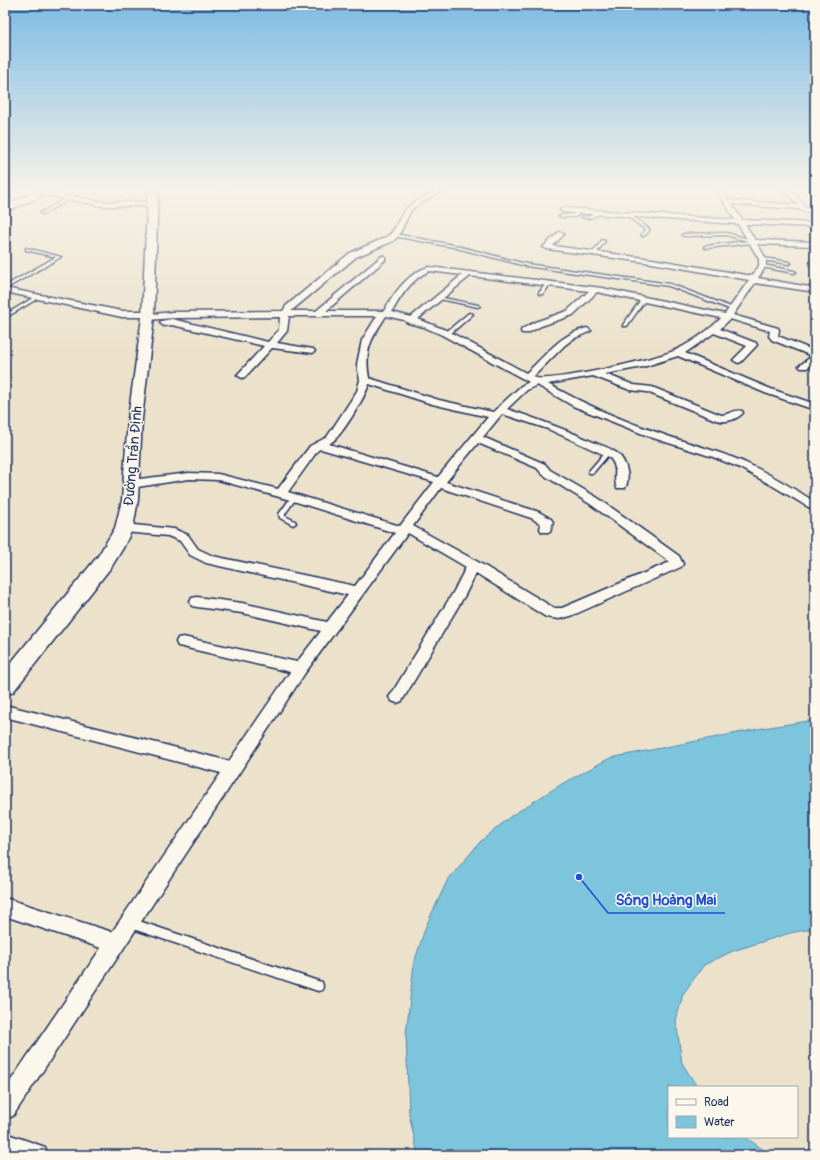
<svg xmlns="http://www.w3.org/2000/svg" width="820" height="1160" font-family="Pangolin,sans-serif">
  <style>
    .water { fill: #7dc5dd; stroke: #5689aa }
    .lines { fill: none; stroke-linecap: round; stroke-linejoin: round }
    .lane-casing { stroke: #1b2f5e; stroke-width: 3 }
    .street-casing { stroke: #1b2f5e; stroke-width: 3 }
    .secondary-casing { stroke: #1b2f5e; stroke-width: 3 }
    .lane { fill: #fbf7ec; fill-rule: evenodd }
    .street { fill: #fbf7ec; fill-rule: evenodd }
    .secondary { fill: #fbf7ec; fill-rule: evenodd }
    .labels { text-anchor: middle; dominant-baseline: central; stroke-width: 3; stroke-linejoin: round; paint-order: stroke }
    .street-label { font-size: 14px; fill: #1b2f5e; stroke: #fbf7ec }
    .leader { fill: none; stroke: #1d4ed8; stroke-width: 1.5 }
    .callout-dot { fill: #1d4ed8; stroke: #fbf7ec; stroke-width: 1.5 }
    .callout-label { font-size: 15px; text-anchor: middle; font-weight: bold; fill: #1d4ed8; stroke: #fbf7ec; stroke-width: 3; stroke-linejoin: round; paint-order: stroke }
  </style>
  <rect width="100%" height="100%" fill="#ece2cc"/>
  <filter id="ink" filterUnits="userSpaceOnUse"><feTurbulence type="fractalNoise" baseFrequency=".025" numOctaves="2"/><feDisplacementMap in="SourceGraphic" scale="8" xChannelSelector="R" yChannelSelector="G"/><feConvolveMatrix kernelMatrix="1 2 1 2 8 2 1 2 1" color-interpolation-filters="sRGB"/></filter>
  <g filter="url(#ink)">
    <polygon class="water" points="815,720 815,928 790,933 733,951 704,965 683,994 676,1021 682,1063 697,1087 669,1087 669,1137 745,1137 771,1155 418,1155 409,1114 406,1034 414,963 426,926 447,881 480,842 511,816 560,785 610,758 763,728"/>
    <g class="lines">
      <defs>
        <g id="lane">
          <polygon points="33,187 37,187 39,194 37,194"/>
          <polygon points="69,197 72,198 43,214 40,213"/>
          <path d="M579,210L582,211L575,217H561L559,216C568,213 570,218 579,210Z"/>
          <path d="M597,211L600,212C595,217 589,220 582,217L590,216Z"/>
          <polygon points="626,213 628,213 649,229 649,231 644,236 642,236 642,234 646,230 626,215"/>
          <polygon points="726,233 752,240 754,242 752,243 706,248 704,247 705,246 748,241 726,235 684,236 682,235 684,234"/>
          <polygon points="395,234 453,245 526,264 670,284 736,309 732,310 669,286 526,266 453,247 394,236 394,234"/>
          <polygon points="602,240 605,241 595,255 593,255 592,254"/>
          <polygon points="26,248 61,257 5,289 5,286 56,257 26,250"/>
          <polygon points="763,258 789,262 791,263 789,264 762,260 762,258"/>
          <polygon points="763,265 794,271 796,272 794,273 762,267 761,266"/>
          <polygon points="547,282 551,283 543,294 539,294 539,293"/>
          <polygon points="36,296 40,297 5,318 5,315"/>
          <polygon points="438,297 478,305 480,306 478,307 440,299 438,299"/>
          <polygon points="642,298 646,299 627,326 623,326 623,325"/>
          <polygon points="469,313 473,314 449,335 445,335 445,333"/>
          <polygon points="608,450 611,452 610,453 593,473 589,473 588,472 589,471 606,451"/>
          <polygon points="294,495 297,497 285,514 285,516 295,521 296,523 293,525 280,518 279,514 292,496"/>
          <polygon points="130,918 318,981 322,982 323,986 322,990 318,991 130,928 126,927 125,923 126,919"/>
        </g>
        <g id="street">
          <polygon points="218,187 224,187 225,189 220,190"/>
          <path d="M440,187H446L442,191L413,208L410,212L399,235L393,241L356,257L291,311H316L382,256H385V260L326,311H384C394,293 409,272 429,267L602,288L725,314L749,280L652,263L547,249L543,247L558,233L560,232L564,234L553,246L652,259L752,276L759,266V259L738,224L563,212L560,210L563,208L735,220L715,187H721L729,200L798,205L785,191L790,190L800,199L805,207L815,211L814,215L798,209L732,204L742,220L815,223V227L745,224L755,240L815,242V246L757,244C768,261 770,262 758,278L815,288V292L755,283L733,315L778,328L779,330L778,336L815,351V362L807,368H801L799,366L812,356L772,340L769,336L770,331L730,319L720,329L756,343L757,345L741,362L738,363L733,360L747,346L714,333L685,353L771,389L815,404V410L765,393L678,356L643,367L605,374L634,385L652,387L721,415C729,415 734,409 742,411L743,413C736,420 726,423 716,420L647,392L630,390L593,376L548,384C584,404 623,421 662,434C690,444 719,451 746,463C770,474 793,488 815,502V511L773,486L738,467L713,457L653,438L573,406L537,385L527,390L507,409C537,419 565,429 593,442C601,445 611,448 618,454C626,461 631,478 625,488H617C612,477 620,468 609,457L548,429L502,414L483,437L545,464L550,470L598,498L679,556L683,564L681,567L571,616L559,619L546,617L476,573L465,595L402,701L397,703L392,701L389,697L392,693L454,591L466,567L408,533L305,673L13,1116L5,1119V1089L101,948L5,916V898L112,932L221,773L5,717V705L229,761L290,672L183,647L178,646L176,642L178,638L183,637L297,662L321,631L242,613L197,607L192,606L190,602L192,598L197,597L242,603L327,622L348,595L206,563L190,555L180,541L168,536L124,532L120,531L118,528L120,525L124,524L174,529L188,535L198,549L213,556L355,586L395,533L290,500L218,480L189,479L131,488L127,487L125,484L127,481L131,480L189,473L218,474L278,489L310,446L327,437L357,391L360,380L357,364L362,340L377,316H289L287,331L277,343L313,349L315,351L313,353L272,348L245,377L242,378L237,375L264,346L172,325L164,326L160,323L161,321L172,319L268,342L279,330L280,317L173,318L148,320L145,319L144,317H122L5,292V288L122,311H148L152,314L173,312L283,311L286,306L350,253L387,237C397,230 398,217 406,209C415,199 430,196 440,187ZM430,271L462,275L411,317L392,312C400,297 413,277 430,271ZM470,276L589,291L567,311L535,322L522,329L521,331L522,333H528L541,326L573,315L597,292L721,318C711,329 687,346 673,351C655,359 547,384 533,377L565,345L573,339L591,331L587,328C558,335 547,355 526,373L448,331L418,319ZM386,316L404,320L408,323L424,327L442,335L529,382L521,386L493,412L439,400L369,378C364,349 371,339 386,316ZM369,384L432,404L488,417L438,477L329,444C341,438 365,397 369,384ZM478,443L537,468L542,474L590,504L670,562L562,608H554L478,562L413,526L441,488L531,518L541,524L540,529L542,532H550L553,522L551,519L539,512L446,482ZM321,449L434,482L400,526L288,492L318,450Z"/>
          <polygon points="41,191 103,202 152,202 155,204 152,206 103,206 39,194 38,193"/>
          <polygon points="5,1133 45,1147 48,1155 5,1155"/>
        </g>
        <g id="secondary">
          <polygon points="148,187 158,187 154,317 142,419 138,500 133,528 123,548 112,566 13,692 5,695 5,670 98,556 115,528 122,500 128,419 142,317"/>
          <polygon points="41,190 46,193 44,195 5,212 5,205"/>
        </g>
      </defs>
      <use href="#lane" class="lane-casing"/>
      <use href="#street" class="street-casing"/>
      <use href="#secondary" class="secondary-casing"/>
      <use href="#lane" class="lane"/>
      <use href="#street" class="street"/>
      <use href="#secondary" class="secondary"/>
    </g>
  </g>
  <linearGradient id="sky" x2="0" y2="1"><stop stop-color="#7dbbe4"/><stop offset="0.54" stop-color="#f6f2e8"/><stop offset="1" stop-color="#f6f2e8" stop-opacity="0"/></linearGradient>
  <rect width="820" height="349" fill="url(#sky)"/>
  <g class="labels">
    <g class="street-label">
      <text transform="translate(133 456) rotate(-85)">Đường Trần Định</text>
    </g>
  </g>
  <path class="leader" d="M579 877L608 913H725"/>
  <circle class="callout-dot" cx="579" cy="877" r="4"/>
  <g class="callout-label">
    <text x="666" y="905">Sông Hoàng Mai</text>
  </g>
  <rect width="820" height="1160" fill="none" stroke="#fbf7ec" stroke-width="20"/>
  <rect x="10" y="10" width="800" height="1140" fill="none" stroke="#1b2f5e" stroke-width="1.5" filter="url(#ink)"/>
  <rect x="668" y="1086" width="130" height="52" fill="#fbf7ec" stroke="#a1a7b3"/>
  <rect x="676" y="1099" width="20" height="6" fill="#fbf7ec" stroke="#a1a7b3"/>
  <text x="704" y="1106" font-size="12" fill="#1b2f5e">Road</text>
  <rect x="676" y="1116" width="20" height="12" fill="#7dc5dd" stroke="#a1a7b3"/>
  <text x="704" y="1126" font-size="12" fill="#1b2f5e">Water</text>
</svg>
